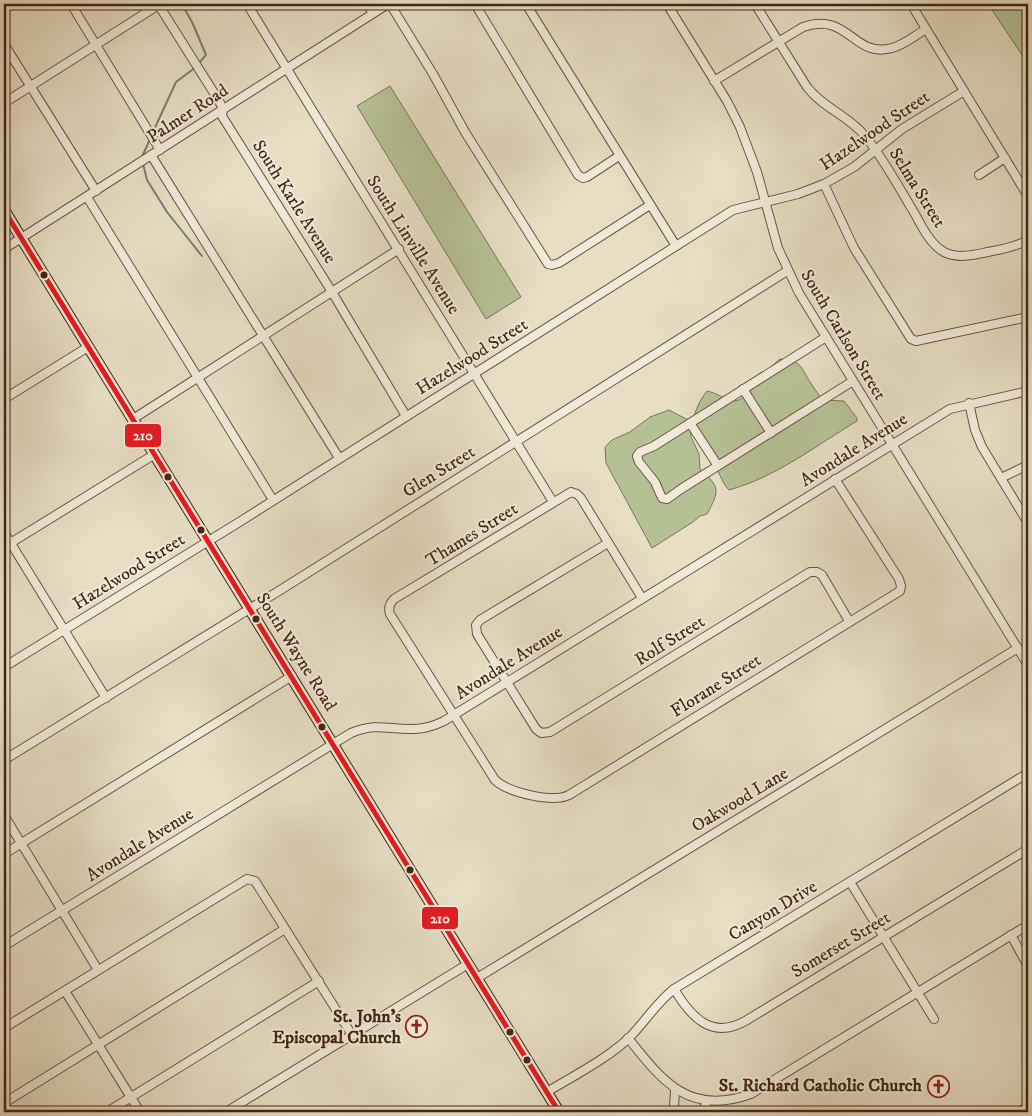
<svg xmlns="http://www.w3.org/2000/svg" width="1032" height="1116" font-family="'IM FELL DW Pica',serif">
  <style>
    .green { fill: #b5c195; stroke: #7d7355 }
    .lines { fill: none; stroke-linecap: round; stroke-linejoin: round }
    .stream { stroke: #777f77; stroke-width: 2 }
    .minor-casing { stroke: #6e5341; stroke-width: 10 }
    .major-casing { stroke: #452515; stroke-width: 12 }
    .minor { stroke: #efead9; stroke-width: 8 }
    .major { stroke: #e7dec4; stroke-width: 10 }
    .bus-1-casing { stroke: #efead9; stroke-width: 9 }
    .bus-1 { stroke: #e51a23; stroke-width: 5 }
    .bus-dot { fill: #452515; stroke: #efead9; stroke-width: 2 }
    .labels { text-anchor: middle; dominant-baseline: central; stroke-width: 4; stroke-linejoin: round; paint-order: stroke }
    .street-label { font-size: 18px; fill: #452515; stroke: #efead9 }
    .poi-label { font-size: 18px; font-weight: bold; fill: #452515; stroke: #efead9; text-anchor: end }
    .line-badge { stroke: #efead9; stroke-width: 2 }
    .badge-label { font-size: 14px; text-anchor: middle; font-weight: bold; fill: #fff }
  </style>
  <rect width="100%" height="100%" fill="#e7dec4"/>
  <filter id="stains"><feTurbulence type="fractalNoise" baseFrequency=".004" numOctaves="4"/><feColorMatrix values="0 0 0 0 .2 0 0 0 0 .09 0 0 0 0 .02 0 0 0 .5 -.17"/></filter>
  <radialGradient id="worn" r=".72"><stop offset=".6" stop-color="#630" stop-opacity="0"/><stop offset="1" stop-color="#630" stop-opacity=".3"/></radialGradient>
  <g class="green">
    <polygon points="988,4 1028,4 1028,64"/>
    <polygon points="390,86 521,297 486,319 357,106"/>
    <path d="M780,359C802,361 800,366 810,382C814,388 818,394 822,400L844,401L857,418V421C817,445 776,477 729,490C723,484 722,478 717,470C704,449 685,435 697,408C700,401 703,396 707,391C726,395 733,411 750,391C755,385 759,381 760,373L766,371Z"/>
    <path d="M669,410L690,421L691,437L699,454L700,469C720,487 720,490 707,514L700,516L693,522L652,548L606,463L605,447L612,440L630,432L650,417Z"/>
  </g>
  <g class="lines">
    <g class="stream">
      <polyline points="182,4 193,24 206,55 199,63"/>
      <polyline points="153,132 176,82 196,67"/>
      <polyline points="142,157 150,139"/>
      <polyline points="143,164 147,180 167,212 202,256"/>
    </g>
    <defs>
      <g id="minor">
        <polyline points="71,4 160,150"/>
        <polyline points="158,4 219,101 223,109 222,116 332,292 406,416"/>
        <polyline points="247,4 553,502"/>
        <polyline points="367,4 373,13"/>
        <polyline points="390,4 433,74 465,132 548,264 552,265 559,263 650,205"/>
        <polyline points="475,4 578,175 583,178 587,177 619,156"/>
        <polyline points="526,4 676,246"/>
        <polyline points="667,4 727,101 740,127 757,172 778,248 799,293 1028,665"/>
        <path d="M755,4L807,87C823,108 849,116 865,136C883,158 897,184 912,209C920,222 929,244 944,252C958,259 973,255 988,252C1002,249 1016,247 1028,240"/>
        <polyline points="911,4 1028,196"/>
        <polyline points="4,44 96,191"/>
        <path d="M714,81L803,27C849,11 853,59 892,48C904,45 916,35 926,29"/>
        <polyline points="4,103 160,4"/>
        <polyline points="151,155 339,458"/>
        <polyline points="979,175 1005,158"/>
        <polyline points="824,184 854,248 911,339 916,341 1028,317"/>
        <polyline points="87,197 273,500"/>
        <polyline points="4,249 388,4"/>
        <polyline points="826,337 654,446 640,452 637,456 639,462 655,482 662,498 667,499 681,489 853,381"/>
        <polyline points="743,389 771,433"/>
        <polyline points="4,399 88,347"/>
        <polyline points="969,403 975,430 982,447 1028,523"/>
        <polyline points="133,419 399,249"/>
        <polyline points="690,423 718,466"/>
        <polyline points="1001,478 1028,465"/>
        <polyline points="4,532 106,698"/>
        <polyline points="608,543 480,620 476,625 477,634 536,729 541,733 550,732 810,572 817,572 822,575 849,621"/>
        <polyline points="4,547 155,454"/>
        <path d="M642,598L581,498L577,494L571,492L394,599C390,603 388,608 390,614L495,780C509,793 553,803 569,795L900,591L901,586L899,579L835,479"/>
        <polyline points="4,667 241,521 733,210 798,194 824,184 854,167 902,129 964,91"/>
        <polyline points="4,760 282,589 787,271"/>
        <polyline points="4,815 98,970"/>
        <polyline points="4,854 292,676"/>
        <polyline points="850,882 934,1019"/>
        <polyline points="1011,935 1028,966"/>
        <path d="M4,946L351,733C378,722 388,730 413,729C424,729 434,726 444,721L950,409L1028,391"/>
        <polyline points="477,978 1018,648"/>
        <path d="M674,989C691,1017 712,1041 747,1020L1028,849"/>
        <polyline points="65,991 140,1112"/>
        <polyline points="4,1028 247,879 255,881 352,1035"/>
        <path d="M628,1038C663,1082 689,1116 751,1094L1028,925"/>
        <polyline points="675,1091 674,1106 676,1112"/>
        <path d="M547,1092C575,1075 605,1060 629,1038C645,1022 656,1003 674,989L1028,773"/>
        <polyline points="4,1103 285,929"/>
        <polyline points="107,1112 319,981"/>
        <polyline points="226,1112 468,964"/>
        <polyline points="702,1112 707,1102"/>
      </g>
      <g id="major">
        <polyline points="4,210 559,1112"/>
        <polyline points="1021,1112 1028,1108"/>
      </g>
    </defs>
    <use href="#minor" class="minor-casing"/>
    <use href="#major" class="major-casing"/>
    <use href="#minor" class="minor"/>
    <use href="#major" class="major"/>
    <defs>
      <polyline id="bus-1" points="4,210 559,1112"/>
    </defs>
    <use href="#bus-1" class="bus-1-casing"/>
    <use href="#bus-1" class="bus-1"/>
  </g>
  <defs>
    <symbol id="church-ring" viewBox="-11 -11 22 22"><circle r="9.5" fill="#efead9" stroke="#8f2418" stroke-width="1.5"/><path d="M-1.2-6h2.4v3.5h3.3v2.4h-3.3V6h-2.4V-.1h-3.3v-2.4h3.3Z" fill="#8f2418"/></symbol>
  </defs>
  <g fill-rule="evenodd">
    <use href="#church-ring" x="404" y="1014" width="25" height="25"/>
    <use href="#church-ring" x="926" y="1074" width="25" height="25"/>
  </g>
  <g class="bus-dot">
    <circle cx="44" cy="275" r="4.5"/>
    <circle cx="168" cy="477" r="4.5"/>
    <circle cx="201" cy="530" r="4.5"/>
    <circle cx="256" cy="619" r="4.5"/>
    <circle cx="322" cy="727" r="4.5"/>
    <circle cx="410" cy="870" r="4.5"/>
    <circle cx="510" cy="1032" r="4.5"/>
    <circle cx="527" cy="1060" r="4.5"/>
  </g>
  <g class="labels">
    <g class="street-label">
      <text transform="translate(188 114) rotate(-33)">Palmer Road</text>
      <text transform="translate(875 131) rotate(-34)">Hazelwood Street</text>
      <text transform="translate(917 188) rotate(58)">Selma Street</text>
      <text transform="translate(294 202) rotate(58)">South Karle Avenue</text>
      <text transform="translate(413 245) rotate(58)">South Linville Avenue</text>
      <text transform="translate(843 335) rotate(59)">South Carlson Street</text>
      <text transform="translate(472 357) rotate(-32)">Hazelwood Street</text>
      <text transform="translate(854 450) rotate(-32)">Avondale Avenue</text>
      <text transform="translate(439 472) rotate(-32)">Glen Street</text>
      <text transform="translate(472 535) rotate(-32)">Thames Street</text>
      <text transform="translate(129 572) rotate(-32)">Hazelwood Street</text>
      <text transform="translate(670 641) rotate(-32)">Rolf Street</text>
      <text transform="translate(296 652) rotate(58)">South Wayne Road</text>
      <text transform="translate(509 663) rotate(-32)">Avondale Avenue</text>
      <text transform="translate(716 686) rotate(-32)">Florane Street</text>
      <text transform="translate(740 800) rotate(-31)">Oakwood Lane</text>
      <text transform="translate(140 845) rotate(-32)">Avondale Avenue</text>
      <text transform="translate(773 911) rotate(-31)">Canyon Drive</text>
      <text transform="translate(841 945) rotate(-31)">Somerset Street</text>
    </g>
    <g class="poi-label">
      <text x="401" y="1017">St. John's<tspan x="401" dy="21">Episcopal Church</tspan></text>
      <text x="922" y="1086">St. Richard Catholic Church</text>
    </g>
  </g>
  <g class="line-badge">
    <rect x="124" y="423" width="38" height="25" rx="5" fill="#e51a23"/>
    <rect x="421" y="906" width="38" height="24" rx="5" fill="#e51a23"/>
  </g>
  <g class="badge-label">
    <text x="143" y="440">210</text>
    <text x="440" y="923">210</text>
  </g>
  <rect width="1032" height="1116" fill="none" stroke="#e7dec4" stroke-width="20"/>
  <rect x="5" y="5" width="1022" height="1106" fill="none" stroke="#452515" stroke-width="2.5"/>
  <rect x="10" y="10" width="1012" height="1096" fill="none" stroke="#452515"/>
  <rect width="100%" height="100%" filter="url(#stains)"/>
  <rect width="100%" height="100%" fill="url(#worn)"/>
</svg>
